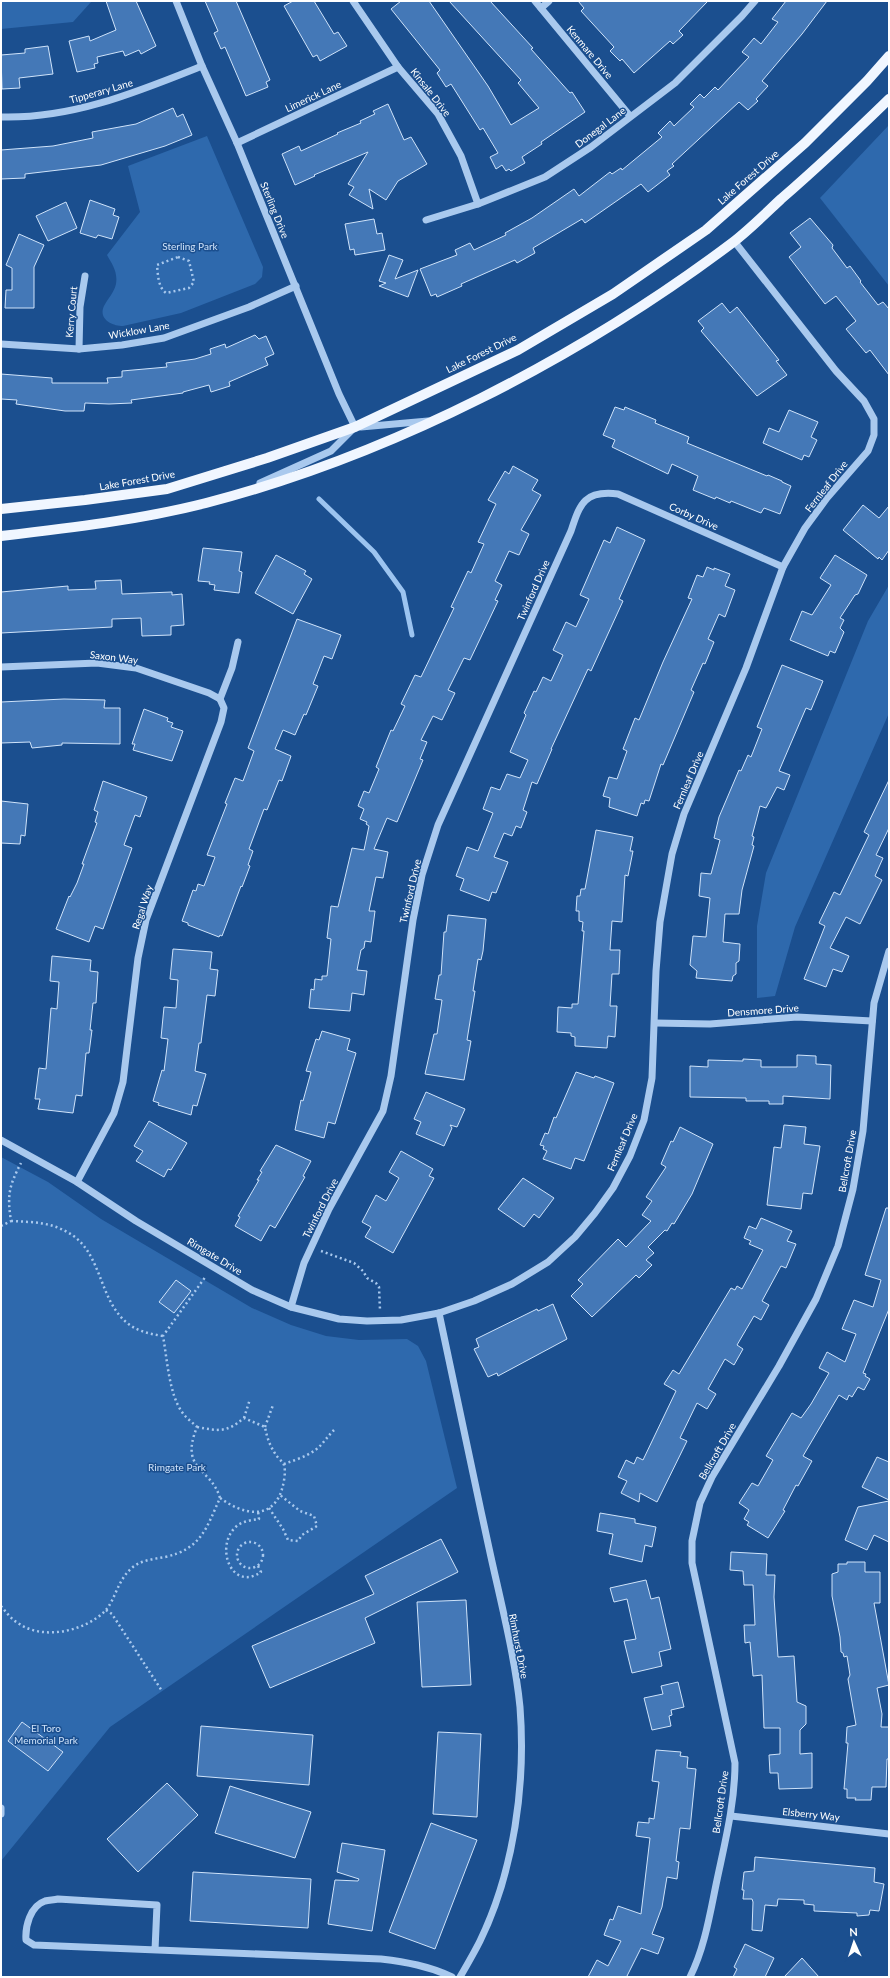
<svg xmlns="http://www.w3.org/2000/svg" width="890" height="1978" font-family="Lato,sans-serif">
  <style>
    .green { fill: #2e69ad }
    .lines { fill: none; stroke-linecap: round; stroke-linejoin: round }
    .stream { stroke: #9cc4f0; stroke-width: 5 }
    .building { fill: #4478b7; stroke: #cfe3fa }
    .path { stroke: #a9c9ee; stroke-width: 2.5; stroke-dasharray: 2 3; stroke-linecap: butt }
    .minor { stroke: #a9c9ee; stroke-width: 7 }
    .major { stroke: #f0f6ff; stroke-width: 10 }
    .labels { text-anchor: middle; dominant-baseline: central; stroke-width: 3; stroke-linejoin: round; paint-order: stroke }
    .street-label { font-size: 10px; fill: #fff; stroke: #1b4f8f }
    .park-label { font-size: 10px; fill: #cfe3fa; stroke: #1b4f8f }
  </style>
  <rect width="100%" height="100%" fill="#1b4f8f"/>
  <g class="green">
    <polygon points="1,1 91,1 91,2 73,22 1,29"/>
    <polygon points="889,125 889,286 820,198"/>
    <path d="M207,136L263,267L262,277L255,284L181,313L123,326C112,326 98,319 104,306C108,298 114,293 116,284C118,272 112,264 107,255L140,212L128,166Z"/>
    <polygon points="889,585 889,713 795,927 775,996 757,998 757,926 766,873 868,621"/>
    <polygon points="1,1157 48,1182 101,1219 252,1308 291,1325 326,1336 359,1340 407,1339 418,1346 426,1361 457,1488 110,1727 1,1861"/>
  </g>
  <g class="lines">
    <polyline class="stream" points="319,499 374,552 403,592 412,635"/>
  </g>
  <g class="building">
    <polygon points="106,1 136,1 156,46 141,54 139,50 125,56 123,51 97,57 98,63 94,64 95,68 77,72 69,41 89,36 90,41 116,30"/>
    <polygon points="205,1 236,1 270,80 266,82 268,87 246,96 225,47 221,49 214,33 218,31"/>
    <polygon points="293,1 314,1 334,34 338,32 347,46 320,61 317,55 313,57 284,6"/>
    <polygon points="401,1 429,1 488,86 511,125 539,108 518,83 521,80 449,1 490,1 533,48 531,49 570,93 572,92 585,112 541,142 542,144 522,157 525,163 511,171 509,169 506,171 502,165 496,169 490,157 498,153 483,128 480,130 451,84 446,87 437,73 440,70 391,9"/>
    <polygon points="578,1 708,1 679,31 683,35 673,44 670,41 634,73 622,59 620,61 610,51 614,47 581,11 584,8"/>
    <polygon points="786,1 827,1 802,34 762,81 768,86 756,99 758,101 748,110 739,102 672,164 674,166 667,171 670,175 648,192 641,184 585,223 582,219 533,248 535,253 517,263 515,260 461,284 462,286 437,297 436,294 431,296 420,269 457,255 455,250 470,243 474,250 506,235 505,233 532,218 574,189 579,196 610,172 612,174 621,168 622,170 662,137 658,133 670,121 674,126 694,107 690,104 700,94 704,98 715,87 718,90 749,57 742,52 754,38 761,44 778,22 772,19"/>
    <polygon points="48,46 53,74 19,78 20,88 2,89 1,55 25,53 25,49"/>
    <polygon points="388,104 404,140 411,137 427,164 398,181 386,200 369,189 373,209 349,195 354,187 348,184 368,152 314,175 315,176 295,185 282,154 299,146 301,151 338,134 337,133 361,123 360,121 375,114 373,111"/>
    <polygon points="173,108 177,117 183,114 192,135 165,146 101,165 25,174 25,178 1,179 1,150 53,146 93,138 92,132 136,124"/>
    <polygon points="90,200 115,209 113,215 119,217 112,239 98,235 96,238 80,233"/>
    <polygon points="66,202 77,228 48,241 36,216"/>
    <polygon points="810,218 833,245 832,248 847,268 850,266 861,281 860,282 878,305 883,302 889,309 889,375 870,350 866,353 846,329 856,321 836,296 825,304 789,257 801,247 790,233"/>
    <polygon points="374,219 377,234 382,233 385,250 355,255 354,249 350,250 345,224"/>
    <polygon points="19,234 44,245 34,267 34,308 5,308 6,290 12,290 12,268 6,265"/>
    <polygon points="389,255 403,260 395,279 418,270 408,297 379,286 386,283 379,281"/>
    <polygon points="722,303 730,313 737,307 779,360 776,361 787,375 757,396 701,331 704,328 698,321"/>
    <polygon points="255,335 259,339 266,336 274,354 265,358 268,365 229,382 230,386 211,392 209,385 183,392 183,393 131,400 132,403 109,404 85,403 84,411 65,411 16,404 17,400 1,399 1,374 52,378 52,383 108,383 107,378 122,377 122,371 167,367 166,363 195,359 211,354 210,349 225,344 226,348"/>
    <polygon points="615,407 624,410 625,407 656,420 655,423 689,437 687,443 767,476 768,475 782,481 782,482 791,486 780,514 764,508 761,513 731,501 730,503 716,497 715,499 693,490 698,476 672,464 668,474 612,447 615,440 603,435"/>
    <polygon points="789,410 818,422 811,437 817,440 809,457 804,455 802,460 763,443 769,428 779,432"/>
    <polygon points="513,466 538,480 532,490 541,495 521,530 529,534 519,555 509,551 495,581 502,585 495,600 498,601 470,660 464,658 448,690 455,693 442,720 433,716 421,740 427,742 420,759 423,760 397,822 387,818 374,849 388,852 383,878 376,877 369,911 375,911 371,942 365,941 364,948 361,950 357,970 367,971 364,995 352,993 350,1011 309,1008 311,989 314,990 315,979 322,980 322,976 327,976 331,939 327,938 331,906 338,907 352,848 364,850 369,826 366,824 367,822 360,819 364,809 358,806 364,791 369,793 379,769 376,767 391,730 393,731 405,706 401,704 415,675 421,677 454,608 451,607 468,571 471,573 484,544 478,542 496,504 488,500 505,471 509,474"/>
    <polygon points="863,505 879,518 889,506 889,550 882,560 879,557 878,559 843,530"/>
    <polygon points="617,527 645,540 619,599 623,601 591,671 588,669 551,749 552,749 537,784 532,782 523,810 527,812 521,828 516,826 512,836 504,833 494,857 508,862 496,893 492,892 489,901 460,890 464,879 456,876 467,847 478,851 493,813 483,809 491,787 500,790 507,774 520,778 528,760 510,752 526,715 524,713 534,691 536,692 543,677 551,681 563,655 553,650 566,622 576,627 589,599 580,595 604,540 610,543"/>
    <polygon points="203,548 242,552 239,571 242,572 239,593 214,590 215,585 209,584 210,582 198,581"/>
    <polygon points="276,555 306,571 304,574 312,579 293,614 255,593"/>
    <polygon points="835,555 867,575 858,594 855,595 840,618 844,620 840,628 844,632 835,653 830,651 828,656 790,640 802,611 812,615 831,585 820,578"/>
    <polygon points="707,567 714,570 714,568 730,574 725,586 735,590 725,617 719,614 708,639 714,642 705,664 703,663 691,690 694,692 663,765 661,764 649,801 645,800 644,804 641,803 637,816 609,807 610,798 603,796 609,777 617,779 627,751 623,749 635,718 639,720 663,662 692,599 688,598 697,575 703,577"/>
    <polygon points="121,580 122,594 172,592 172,595 182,594 184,625 171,626 171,635 142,636 141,618 112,619 112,627 1,633 1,592 68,586 68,590 96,589 95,581"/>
    <polygon points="297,619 341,635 332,659 324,656 313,684 318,686 306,715 304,714 295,735 283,730 275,749 291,756 290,759 282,781 279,780 267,810 264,809 249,849 253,851 248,865 250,866 242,887 241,886 222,936 220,935 219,937 188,925 188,923 182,921 193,890 196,891 198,884 204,886 215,857 207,855 227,804 225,803 235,778 243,781 254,751 248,748"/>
    <polygon points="782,665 823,681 811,710 806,708 779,771 790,775 784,790 777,787 766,808 760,806 752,836 754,837 752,845 754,846 742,890 739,914 725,914 723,942 740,944 739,961 736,963 736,974 733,976 732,981 696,978 697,971 690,965 693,936 706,937 710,898 699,896 701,873 711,874 720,840 714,838 719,817 739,770 741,771 748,755 751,757 762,729 757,727"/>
    <polygon points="64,699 105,700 104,708 120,708 120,744 62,743 62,745 32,748 30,742 1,743 1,702"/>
    <polygon points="144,709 168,718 167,721 173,723 171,727 183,731 172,761 133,750 135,744 132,744"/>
    <polygon points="889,780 889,828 876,855 883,858 875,876 882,880 860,924 846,917 830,948 849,956 842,972 833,969 826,987 804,979 825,926 819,923 834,892 840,895 869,835 864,832"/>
    <polygon points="103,781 147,797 140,817 135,815 124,845 132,848 103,929 95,926 89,942 56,929 69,896 70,897 77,883 84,864 82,864 97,823 95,822 98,812 94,810"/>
    <polygon points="1,801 28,804 25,836 21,835 20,844 1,843"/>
    <polygon points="596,830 633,837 630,851 633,851 628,876 625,875 622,922 612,921 610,950 620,950 619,974 612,974 610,1006 617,1006 615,1037 608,1036 607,1048 575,1046 575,1037 571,1036 571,1033 557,1032 558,1007 572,1008 572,1004 578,1004 584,931 582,931 583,922 579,921 579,911 576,911 577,896 580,896 581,889 585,889"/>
    <polygon points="448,915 486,919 483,951 481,960 478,959 473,991 475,991 467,1040 471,1041 464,1080 425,1074 434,1034 437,1034 442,1000 435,999 439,975 441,975 444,932 446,932"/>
    <polygon points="173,949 212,952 210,969 218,970 215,996 207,995 201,1043 199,1043 195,1071 206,1074 197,1106 193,1105 191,1115 158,1105 159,1103 153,1101 162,1070 164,1071 168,1039 161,1038 164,1007 176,1008 178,980 170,979"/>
    <polygon points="52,956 91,960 90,971 98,972 96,1003 93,1003 90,1030 92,1030 89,1053 86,1053 82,1096 76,1095 73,1113 38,1109 40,1099 35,1099 39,1068 46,1069 51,1008 57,1009 59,982 50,981"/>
    <polygon points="322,1031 350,1039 347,1050 356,1053 335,1124 328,1122 324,1138 295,1130 301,1100 303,1101 311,1072 306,1071 316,1039 319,1040"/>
    <polygon points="797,1055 816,1056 816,1064 831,1065 830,1099 783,1096 783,1104 769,1104 769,1101 746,1101 746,1098 690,1097 690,1066 708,1067 708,1060 743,1061 743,1059 761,1060 761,1067 797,1067"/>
    <polygon points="576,1072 594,1078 595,1076 614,1083 584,1161 575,1158 571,1169 543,1159 547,1151 543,1149 544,1146 540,1145 545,1133 548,1134 554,1117 556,1118"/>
    <polygon points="426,1092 465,1109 457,1127 450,1125 452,1128 444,1146 416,1134 421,1122 414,1119"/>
    <polygon points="149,1121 187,1143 171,1170 168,1169 164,1177 136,1161 143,1151 134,1146"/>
    <polygon points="784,1125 806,1127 804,1144 820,1146 812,1194 803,1193 801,1209 767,1205 774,1147 781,1148"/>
    <polygon points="680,1127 713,1144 692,1194 674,1224 672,1223 667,1231 665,1230 648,1247 654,1253 646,1260 652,1265 639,1278 636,1275 592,1317 571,1296 583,1284 578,1280 618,1239 626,1247 651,1221 642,1215 652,1201 646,1197 666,1167 661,1164 671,1141 673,1142"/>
    <polygon points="276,1145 311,1161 303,1176 305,1177 275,1228 270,1225 261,1241 235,1226 240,1217 238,1216 259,1180 257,1180 262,1172 260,1171"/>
    <polygon points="401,1151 433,1169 429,1176 434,1178 393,1253 365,1237 371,1227 362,1222 376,1195 386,1201 399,1178 389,1172"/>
    <polygon points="523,1178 554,1198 539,1218 534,1214 524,1227 498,1209"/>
    <polygon points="886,1208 889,1208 889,1309 863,1373 866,1374 865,1376 870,1379 864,1390 858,1387 852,1397 849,1395 847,1400 839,1395 803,1456 812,1461 798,1486 796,1485 783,1510 785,1511 768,1538 747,1525 749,1522 744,1519 749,1510 739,1503 752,1483 758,1486 773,1460 766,1456 792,1413 801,1418 811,1404 829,1373 819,1368 827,1352 845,1362 856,1334 842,1329 854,1300 873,1307 881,1280 865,1275"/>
    <polygon points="761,1218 792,1231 787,1241 796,1244 786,1268 781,1266 762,1301 769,1305 761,1320 754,1316 737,1345 743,1349 734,1365 725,1359 708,1389 716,1394 707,1409 697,1403 680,1438 687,1441 657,1502 640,1493 639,1502 621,1493 627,1481 618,1477 626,1460 634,1464 637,1457 643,1460 676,1391 664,1384 673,1370 679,1374 731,1288 735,1290 737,1286 742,1289 763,1250 749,1244 751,1241 744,1238 749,1226 756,1229"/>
    <polygon points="176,1280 191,1291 174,1313 159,1302"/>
    <polygon points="553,1304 567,1339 498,1376 497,1373 488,1377 474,1349 479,1347 476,1339 537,1309 538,1311"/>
    <polygon points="877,1457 889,1462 889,1500 862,1487"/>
    <polygon points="889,1501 889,1542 874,1535 867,1550 845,1540 858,1507"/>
    <polygon points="600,1513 635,1519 635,1523 656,1527 652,1547 645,1545 642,1562 609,1554 613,1534 597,1531"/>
    <polygon points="441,1539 458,1572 365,1618 375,1643 270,1688 252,1646 374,1594 365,1576"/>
    <polygon points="731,1552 767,1554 766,1575 775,1575 774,1597 778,1657 794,1656 797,1702 806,1706 806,1724 800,1730 800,1754 812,1753 812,1788 779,1789 778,1773 770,1773 769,1755 780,1754 780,1728 764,1728 762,1675 753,1676 750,1642 745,1643 744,1625 755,1625 753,1585 744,1585 743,1571 730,1570"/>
    <polygon points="847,1562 865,1562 865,1572 880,1572 880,1603 874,1603 889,1685 877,1688 882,1714 881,1727 889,1727 889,1759 887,1759 886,1787 872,1787 871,1800 855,1800 856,1798 847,1798 847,1789 844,1789 848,1743 846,1743 847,1727 856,1725 848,1679 850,1675 847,1656 844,1657 843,1653 841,1652 840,1637 832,1596 832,1574 838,1572 838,1564 847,1564"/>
    <polygon points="646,1580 651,1599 659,1597 671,1649 659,1652 662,1666 632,1673 624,1641 636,1639 627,1599 614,1602 610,1588"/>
    <polygon points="466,1600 471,1685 422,1687 417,1602"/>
    <polygon points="678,1682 684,1707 671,1710 672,1715 669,1716 671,1726 652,1730 644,1698 663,1694 661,1686"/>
    <polygon points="22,1722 63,1752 48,1771 8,1741"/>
    <polygon points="201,1726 313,1735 309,1785 197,1776"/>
    <polygon points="438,1732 481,1734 477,1817 433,1814"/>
    <polygon points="656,1750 681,1752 680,1756 688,1757 687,1768 696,1769 690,1829 680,1828 676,1861 679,1862 677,1879 667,1877 662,1907 652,1934 664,1938 658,1954 641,1948 627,1976 629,1977 588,1977 597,1960 608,1966 621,1941 604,1935 610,1919 613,1920 618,1906 641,1914 650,1838 636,1836 638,1822 649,1823 649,1818 654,1819 659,1782 652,1781"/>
    <polygon points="167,1783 198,1815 138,1872 107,1839"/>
    <polygon points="230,1786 311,1812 295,1858 215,1833"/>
    <polygon points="431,1823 477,1840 435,1949 389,1932"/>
    <polygon points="342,1843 385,1850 372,1931 328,1924 335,1880 358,1881 359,1879 337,1872"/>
    <polygon points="755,1857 875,1868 874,1882 884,1884 879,1911 870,1910 869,1915 857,1916 857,1913 814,1911 814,1905 804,1904 804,1900 778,1899 777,1906 765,1905 762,1931 752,1930 753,1902 752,1899 743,1899 744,1890 742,1890 744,1872 754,1871"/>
    <polygon points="193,1872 311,1879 308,1928 190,1921"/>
    <polygon points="745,1944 774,1958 765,1977 733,1977 737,1969 734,1967"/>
    <polygon points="802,1958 819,1977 784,1977"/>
  </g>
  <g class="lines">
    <g class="path">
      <path d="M178,257L189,261L194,282L189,288L166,293C158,287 158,275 157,265Z"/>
      <path d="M11,1221C31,1222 50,1222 67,1232C102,1250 98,1298 126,1322C136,1331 150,1334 163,1336"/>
      <path d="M1,1226L11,1221C7,1195 9,1186 21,1163"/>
      <polyline points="321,1251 354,1263 363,1271 367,1278 376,1283 379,1287 380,1310"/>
      <polyline points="244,1418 250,1399"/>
      <path d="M197,1427C219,1431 226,1433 244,1418L265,1427C267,1438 270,1446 276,1455C278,1458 282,1461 284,1465C286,1472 284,1482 282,1489C272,1522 242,1514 220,1498"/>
      <polyline points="265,1427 273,1405"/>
      <path d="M284,1464C295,1460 309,1456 319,1447C324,1442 328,1436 334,1430"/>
      <polyline points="269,1508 283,1529 288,1540 298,1541 302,1535 317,1526 314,1516 300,1511 280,1495"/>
      <circle cx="250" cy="1555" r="13"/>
      <path d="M258,1566L261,1572C231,1593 213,1544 238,1525C244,1521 252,1520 259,1519L258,1511"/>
      <path d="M1,1606C6,1612 11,1619 18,1623C43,1641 85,1631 105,1611C116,1599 117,1580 133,1567C142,1560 154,1559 165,1557C201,1549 206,1529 220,1498C211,1467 179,1471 197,1427C192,1422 186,1418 182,1412C169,1394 167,1358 163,1336L206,1276"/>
      <polyline points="106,1610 112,1614 162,1691"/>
    </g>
    <g class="minor">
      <polyline points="176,1 202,66 237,143 339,394 355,427"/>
      <polyline points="353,1 398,67 438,114 461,156 478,204"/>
      <polyline points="535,1 630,116"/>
      <polyline points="541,8 549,1"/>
      <path d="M1,117C72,119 137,92 202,66"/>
      <polyline points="237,143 398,67"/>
      <polyline points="426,220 478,204 545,177 591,147 675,83 742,16 755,1"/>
      <polyline points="1,344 79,349 122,345 164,338 249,307 296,286"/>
      <polyline points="79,349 80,307 85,276"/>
      <polyline points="361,427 428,421"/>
      <polyline points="260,483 331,451 352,430"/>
      <polyline points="1,667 97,663 136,668 209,693 220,699"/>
      <polyline points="655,1023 710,1024 797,1017 872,1021"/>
      <polyline points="1,1140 77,1182 136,1221 252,1290 291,1307 339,1319 367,1321 401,1320 439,1313 474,1301 512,1284 548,1262 575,1237 595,1213 613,1188 630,1156 644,1120 652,1078 656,971 660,922 672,854 684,814 746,668 783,567 805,528 827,498 868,451 874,435 874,419 864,401 836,371 734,241"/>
      <polyline points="77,1182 114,1113 123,1082 138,958 146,920 221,722 224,708 220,699 232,668 238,642"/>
      <path d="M291,1307L304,1263L329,1209L383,1111L391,1076L413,920L422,875L438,825L571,531C580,503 585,490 618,494L783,567"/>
      <path d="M439,1313C456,1392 472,1470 489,1548C500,1599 515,1656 520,1707C526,1784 514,1871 480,1941C474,1953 467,1965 460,1977"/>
      <polyline points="1,1808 1,1814"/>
      <polyline points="731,1816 889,1834"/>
      <path d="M155,1950L157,1905L58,1899C54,1900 49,1900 45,1901C30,1906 25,1927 26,1940L34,1945L381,1959C406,1962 429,1966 452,1977"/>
      <path d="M690,1977C705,1947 710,1913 717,1880C725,1842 735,1803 735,1763L692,1563V1541L700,1503L712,1477L779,1366L816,1299L838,1246L853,1189L863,1131L874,1003L889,951"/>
    </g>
    <g class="major">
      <polyline points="1,509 85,500 167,489 267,458 355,427 518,350 613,294 706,230 805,143 867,81 889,56"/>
      <path d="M1,536C70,528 139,520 206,503C391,455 579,358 732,243C749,230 765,214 781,199C818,167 854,133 889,99"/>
    </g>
  </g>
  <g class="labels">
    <g class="street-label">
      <text transform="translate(590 52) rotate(50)">Kenmare Drive</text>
      <text transform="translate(101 91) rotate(-16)">Tipperary Lane</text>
      <text transform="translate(431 92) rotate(52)">Kinsale Drive</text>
      <text transform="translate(313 96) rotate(-25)">Limerick Lane</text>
      <text transform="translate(600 127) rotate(-37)">Donegal Lane</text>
      <text transform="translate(748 177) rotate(-41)">Lake Forest Drive</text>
      <text transform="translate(275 210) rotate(68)">Sterling Drive</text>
      <text transform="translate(71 312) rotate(-85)">Kerry Court</text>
      <text transform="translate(139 330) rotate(-10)">Wicklow Lane</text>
      <text transform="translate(481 353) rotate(-26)">Lake Forest Drive</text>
      <text transform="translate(137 480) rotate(-10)">Lake Forest Drive</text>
      <text transform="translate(826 486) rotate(-52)">Fernleaf Drive</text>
      <text transform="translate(694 516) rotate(24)">Corby Drive</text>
      <text transform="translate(533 590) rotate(-66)">Twinford Drive</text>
      <text transform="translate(114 657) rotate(7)">Saxon Way</text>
      <text transform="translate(688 780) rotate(-67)">Fernleaf Drive</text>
      <text transform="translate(410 891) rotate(-77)">Twinford Drive</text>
      <text transform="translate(142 907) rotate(-72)">Regal Way</text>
      <text transform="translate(763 1010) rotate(-4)">Densmore Drive</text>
      <text transform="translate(622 1142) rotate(-67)">Fernleaf Drive</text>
      <text transform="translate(847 1161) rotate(-80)">Bellcroft Drive</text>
      <text transform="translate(320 1208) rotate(-63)">Twinford Drive</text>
      <text transform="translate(215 1256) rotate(31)">Rimgate Drive</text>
      <text transform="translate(717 1451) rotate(-60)">Bellcroft Drive</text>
      <text transform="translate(519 1646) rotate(79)">Rimhurst Drive</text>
      <text transform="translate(720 1802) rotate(-82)">Bellcroft Drive</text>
      <text transform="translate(811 1814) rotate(6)">Elsberry Way</text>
    </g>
    <g class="park-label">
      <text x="190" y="246">Sterling Park</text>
      <text x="177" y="1467">Rimgate Park</text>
      <text x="46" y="1728">El Toro<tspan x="46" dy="12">Memorial Park</tspan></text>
    </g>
  </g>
  <rect width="890" height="1978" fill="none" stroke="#ffffff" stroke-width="4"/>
  <g transform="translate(854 1942) rotate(357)" stroke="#1b4f8f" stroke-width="3" paint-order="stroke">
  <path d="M0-3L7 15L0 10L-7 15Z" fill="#ffffff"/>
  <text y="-6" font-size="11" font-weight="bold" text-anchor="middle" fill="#ffffff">N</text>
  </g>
</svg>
